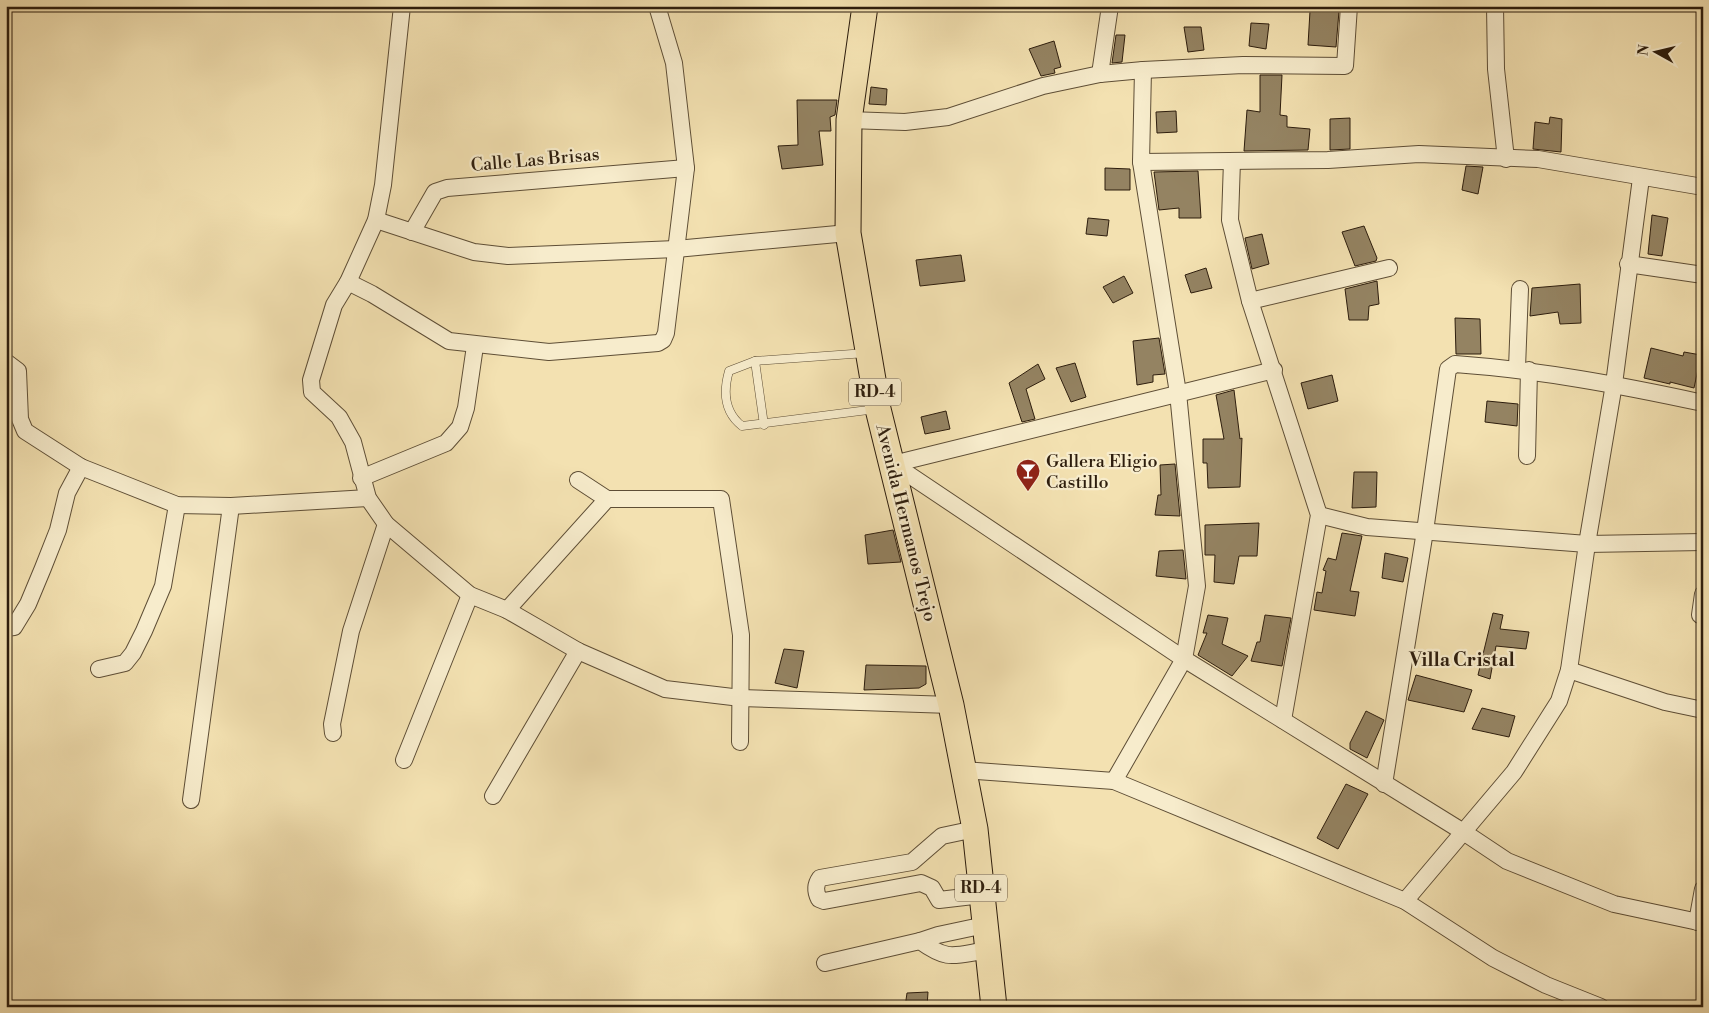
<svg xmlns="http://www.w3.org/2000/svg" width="1709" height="1013" font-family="'Libre Bodoni',serif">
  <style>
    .building { fill: #948362; stroke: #2d1d0d }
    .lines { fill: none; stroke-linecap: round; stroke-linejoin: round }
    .lane-casing { stroke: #5e4e36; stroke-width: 9 }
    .street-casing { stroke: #5e4e36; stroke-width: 18 }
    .primary-casing { stroke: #2d1d0d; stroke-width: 27 }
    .lane { stroke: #f7eccc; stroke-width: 8 }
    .street { stroke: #f7eccc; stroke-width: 16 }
    .primary { stroke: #f3e1b1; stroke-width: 25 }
    .labels { text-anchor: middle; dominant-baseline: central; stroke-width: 4.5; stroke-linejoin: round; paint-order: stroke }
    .shield { fill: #f7eccc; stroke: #6a5b46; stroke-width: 1 }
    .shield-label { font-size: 16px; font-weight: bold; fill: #2d1d0d }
    .street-label { font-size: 18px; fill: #2d1d0d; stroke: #f7eccc }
    .poi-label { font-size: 18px; fill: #2d1d0d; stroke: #f7eccc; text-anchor: start }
    .neighbourhood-label { font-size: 19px; font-weight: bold; fill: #2d1d0d; stroke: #f7eccc }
  </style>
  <rect width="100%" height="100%" fill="#f3e1b1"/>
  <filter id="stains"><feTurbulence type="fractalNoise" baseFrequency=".004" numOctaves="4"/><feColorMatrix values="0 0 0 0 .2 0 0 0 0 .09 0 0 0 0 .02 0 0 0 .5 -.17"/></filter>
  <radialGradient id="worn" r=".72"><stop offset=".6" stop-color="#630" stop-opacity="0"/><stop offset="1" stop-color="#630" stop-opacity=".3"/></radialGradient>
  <g class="building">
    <polygon points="1310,11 1339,11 1336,47 1308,45"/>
    <polygon points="1251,23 1269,24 1266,49 1249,46"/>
    <polygon points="1184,27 1201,27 1204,50 1188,52"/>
    <polygon points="1116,35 1125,35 1122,62 1112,63"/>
    <polygon points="1054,41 1061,67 1054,69 1055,73 1041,76 1029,49"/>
    <polygon points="1260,75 1282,75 1280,115 1287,116 1287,127 1310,129 1308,150 1244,151 1247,110 1260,112"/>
    <polygon points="871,87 887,89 886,105 869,104"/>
    <polygon points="797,100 837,100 835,115 830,117 831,131 819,131 823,165 782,169 778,146 798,145"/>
    <polygon points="1176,111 1177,132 1157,133 1156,112"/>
    <polygon points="1550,117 1562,119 1561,152 1533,149 1535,122 1549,124"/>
    <polygon points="1350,118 1350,149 1330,150 1330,119"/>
    <polygon points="1466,166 1483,167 1478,194 1462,190"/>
    <polygon points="1105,168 1130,169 1130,190 1105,190"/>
    <polygon points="1198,171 1201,218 1179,218 1179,208 1159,210 1154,172"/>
    <polygon points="1652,215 1668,218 1662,256 1648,254"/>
    <polygon points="1088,218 1109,220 1107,236 1086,234"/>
    <polygon points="1364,226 1377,258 1376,261 1355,266 1342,232"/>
    <polygon points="1262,234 1269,264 1252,269 1245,238"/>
    <polygon points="961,255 965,281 920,286 916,260"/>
    <polygon points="1206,268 1212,288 1191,293 1185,275"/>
    <polygon points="1124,276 1133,293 1113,303 1103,287"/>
    <polygon points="1377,281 1379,304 1369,306 1368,320 1349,320 1345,289"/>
    <polygon points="1580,284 1581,323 1560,324 1558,312 1530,316 1532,288"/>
    <polygon points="1455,318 1480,319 1481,354 1456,354"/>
    <polygon points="1159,338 1165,374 1153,375 1153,382 1137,385 1133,341"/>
    <polygon points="1651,348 1683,356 1684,352 1701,355 1694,388 1670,382 1670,384 1644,378"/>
    <polygon points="1075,363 1086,397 1071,402 1056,368"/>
    <polygon points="1038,364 1045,379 1026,389 1035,419 1022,422 1009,383"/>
    <polygon points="1332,375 1338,401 1308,409 1301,383"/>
    <polygon points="1234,390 1240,439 1242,438 1240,487 1208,488 1207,463 1203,463 1203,439 1224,439 1216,395"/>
    <polygon points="1487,401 1518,404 1517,426 1485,422"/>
    <polygon points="946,411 950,429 925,434 921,417"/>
    <polygon points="1175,464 1180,516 1155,515 1158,495 1161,495 1160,465"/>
    <polygon points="1354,472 1377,472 1376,507 1352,508"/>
    <polygon points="1259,523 1257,556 1239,556 1234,584 1214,582 1215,555 1205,555 1205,525"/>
    <polygon points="893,530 901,562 868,564 865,535"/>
    <polygon points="1342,533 1362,536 1350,591 1359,592 1355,616 1314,610 1317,592 1322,593 1326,571 1323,570 1328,558 1336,560"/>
    <polygon points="1183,550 1186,579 1156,576 1159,551"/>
    <polygon points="1385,553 1408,558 1403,582 1382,578"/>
    <polygon points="1493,613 1503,615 1500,629 1529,632 1526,649 1496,646 1490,679 1478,675"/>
    <polygon points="1208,615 1228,618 1222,644 1248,656 1232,676 1198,655 1207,633 1203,633"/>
    <polygon points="1265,615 1291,618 1282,666 1251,661 1257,642 1260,642"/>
    <polygon points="784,649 804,651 797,688 775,683"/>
    <polygon points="866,665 926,666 926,684 919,688 864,690"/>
    <polygon points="1416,675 1472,690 1464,712 1408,700"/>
    <polygon points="1482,708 1515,716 1509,737 1472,729"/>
    <polygon points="1366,711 1384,720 1367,758 1350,749 1350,743"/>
    <polygon points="1346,784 1368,794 1338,849 1317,838"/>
    <polygon points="928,992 927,1007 905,1007 907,993"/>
  </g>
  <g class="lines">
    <defs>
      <g id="lane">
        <path d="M866,353L755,361L729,371C723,392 724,412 742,426L876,409"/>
        <polyline points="755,361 764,425"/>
      </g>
      <g id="street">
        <polyline points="402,6 383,185 376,220 348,282 334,305 311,380 312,392 339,417 353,442 368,498 386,524 470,595 507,610 578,651 665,689 741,698 951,705"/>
        <polyline points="1495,6 1496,69 1506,159"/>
        <polyline points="1100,74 1110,6"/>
        <polyline points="849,120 905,122 948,117 1043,86 1100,74 1143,70 1243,65 1345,66 1349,6"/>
        <polyline points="1232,161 1230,220 1250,301 1319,515 1283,720"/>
        <polyline points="1141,162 1328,160 1419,154 1538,159 1703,187"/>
        <polyline points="376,220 474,252 508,256 676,249 848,233"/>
        <polyline points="412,232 435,192 447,188 686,168"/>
        <polyline points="1628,264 1703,275"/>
        <polyline points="348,282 372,294 449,341 549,352 658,343 663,340 666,333 686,168 674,63 657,6"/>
        <polyline points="1250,301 1389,268"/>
        <polyline points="6,362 18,371 20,419 25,431 81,467 177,505 231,506 368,498"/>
        <polyline points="1517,368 1520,289"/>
        <polyline points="1527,456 1529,370"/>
        <polyline points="893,464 1184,659 1465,833 1507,861 1614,904 1703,923"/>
        <polyline points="893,464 1274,370"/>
        <polyline points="361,478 446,443 460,427 466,408 475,346"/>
        <polyline points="578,480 607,499 721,499 741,635 740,742"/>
        <polyline points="1319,515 1367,527 1587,544 1703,542"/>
        <polyline points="507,610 607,499"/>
        <polyline points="1700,615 1703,594"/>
        <polyline points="6,628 14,627 28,604 43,568 58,530 67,493 81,467"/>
        <polyline points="99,669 125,663 133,653 144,631 163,586 177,505"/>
        <polyline points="1569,670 1665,702 1703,710"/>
        <polyline points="333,733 332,724 351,631 386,524"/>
        <polyline points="404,760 470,595"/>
        <polyline points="963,770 1114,781 1405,901 1493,958 1546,985 1601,1007"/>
        <polyline points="1114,781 1184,659 1197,586 1178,393 1141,162 1143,70"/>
        <path d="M1384,784L1425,531L1448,369L1455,364C1539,370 1620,385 1703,403"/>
        <polyline points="493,796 578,651"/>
        <polyline points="191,800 231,506"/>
        <path d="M975,829L942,836L912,862L820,878C815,885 815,891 819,899L824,901L921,883L932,888L939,900L982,895"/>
        <polyline points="1405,901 1514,772 1559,701 1569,670 1587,544 1614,384 1641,178"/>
        <polyline points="1697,922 1703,889"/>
        <polyline points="920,941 938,935 985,925"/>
        <path d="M825,963L920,941C949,962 954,955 988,950"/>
      </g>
      <polyline id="primary" points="865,6 849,120 848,233 878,409 951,705 975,829 994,1007"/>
    </defs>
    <use href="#lane" class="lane-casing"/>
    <use href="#street" class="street-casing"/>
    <use href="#primary" class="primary-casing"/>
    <use href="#lane" class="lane"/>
    <use href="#street" class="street"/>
    <use href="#primary" class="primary"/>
  </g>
  <defs>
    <symbol id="bar-pin" viewBox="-11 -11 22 30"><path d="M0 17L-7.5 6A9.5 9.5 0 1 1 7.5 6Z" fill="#8f2418" stroke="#f7eccc"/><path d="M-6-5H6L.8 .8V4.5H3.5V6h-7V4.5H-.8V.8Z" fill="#fff"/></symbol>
  </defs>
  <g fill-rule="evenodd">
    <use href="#bar-pin" x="1014" y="457" width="28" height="38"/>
  </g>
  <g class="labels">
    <g class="shield">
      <rect x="849" y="378.5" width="52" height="27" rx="4"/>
      <rect x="955" y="874.5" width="52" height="27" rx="4"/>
    </g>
    <g class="shield-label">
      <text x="875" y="392">RD-4</text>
      <text x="981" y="888">RD-4</text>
    </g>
    <g class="street-label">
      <text transform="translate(535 160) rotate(-5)">Calle Las Brisas</text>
      <text transform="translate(906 523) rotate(76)">Avenida Hermanos Trejo</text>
    </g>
    <g class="poi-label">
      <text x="1046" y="461">Gallera Eligio<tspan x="1046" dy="21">Castillo</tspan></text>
    </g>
    <g class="neighbourhood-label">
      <text x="1462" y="660">Villa Cristal</text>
    </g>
  </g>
  <rect width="1709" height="1013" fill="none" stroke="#f3e1b1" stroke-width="25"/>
  <rect x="8" y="8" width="1694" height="998" fill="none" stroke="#2d1d0d" stroke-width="2.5"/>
  <rect x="12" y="12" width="1684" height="988" fill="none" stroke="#2d1d0d"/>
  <g transform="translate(1656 52) rotate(278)" stroke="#f7eccc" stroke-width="4" paint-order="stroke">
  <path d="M0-4L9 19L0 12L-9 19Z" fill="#2d1d0d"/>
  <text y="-8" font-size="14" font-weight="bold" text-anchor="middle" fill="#2d1d0d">N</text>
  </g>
  <rect width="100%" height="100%" filter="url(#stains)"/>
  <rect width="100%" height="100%" fill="url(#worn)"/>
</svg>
